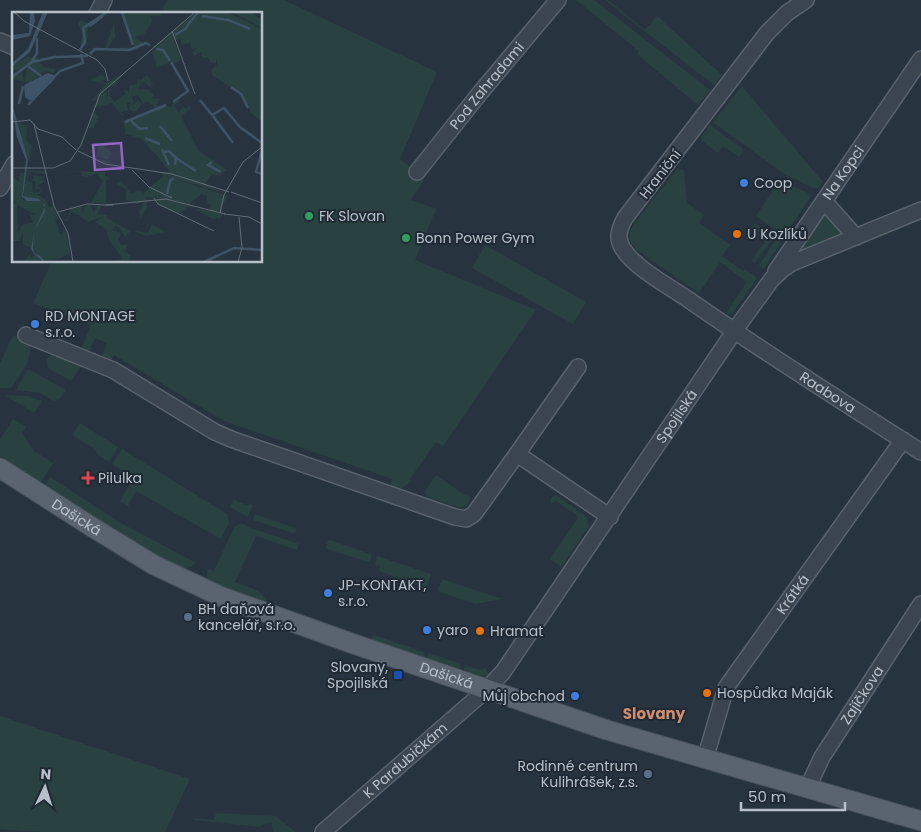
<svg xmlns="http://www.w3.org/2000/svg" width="921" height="832" font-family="Poppins,sans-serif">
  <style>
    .green { fill: #2a4141 }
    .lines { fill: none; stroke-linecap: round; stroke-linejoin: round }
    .minor-casing { stroke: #59636c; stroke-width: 18 }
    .major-casing { stroke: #47515b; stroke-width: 21 }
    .minor { stroke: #3b454f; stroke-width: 15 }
    .major { stroke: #59646f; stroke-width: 19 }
    .shop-dot { fill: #3f7fe0; stroke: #202a34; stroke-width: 2 }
    .leisure-dot { fill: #2e9e5b; stroke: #202a34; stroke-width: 2 }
    .food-dot { fill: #e8710a; stroke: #202a34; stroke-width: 2 }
    .health-dot { fill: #e0444e; stroke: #202a34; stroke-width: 2 }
    .service-dot { fill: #5c6f8a; stroke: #202a34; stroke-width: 2 }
    .transit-dot { fill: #1a4fb4; stroke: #202a34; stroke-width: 2 }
    .labels { text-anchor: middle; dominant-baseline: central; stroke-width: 4; stroke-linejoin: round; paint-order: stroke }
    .street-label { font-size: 14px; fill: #b7c0c9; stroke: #202a34 }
    .poi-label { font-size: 14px; fill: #b7c0c9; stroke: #202a34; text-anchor: start }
    .neighbourhood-label { font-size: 15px; font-weight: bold; fill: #cf8d6d; stroke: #202a34 }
    .inset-river { fill: none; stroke: #3e5366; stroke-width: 2.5 }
    .inset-road { fill: none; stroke: #616c76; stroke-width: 1 }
    .view { fill: #9367c3; fill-opacity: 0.15; stroke: #9367c3; stroke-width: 2.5 }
    .inset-edge { fill: none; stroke: #b7c0c9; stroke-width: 2.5 }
  </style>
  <rect width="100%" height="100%" fill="#27343f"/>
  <g class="green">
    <polygon points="168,0 284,0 437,72 400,159 425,178 411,200 436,209 415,260 536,310 443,446 436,442 410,479 412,481 399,490 389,489 392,479 224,421 114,355 109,362 101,358 107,343 95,338 89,353 81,350 91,325 33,303 52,261 261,261 261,14 160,14"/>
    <polygon points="576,0 594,0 710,90 698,105 637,54 639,51"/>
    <polygon points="605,0 608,0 645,30 657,16 722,75 714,85"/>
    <polygon points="742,86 823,182 818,188 813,188 783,173 713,122"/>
    <polygon points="710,125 744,150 739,157 723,146 718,153 702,141 701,137"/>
    <path d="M679,169L684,170L687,203L704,215L699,223L730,245L722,256L743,271L745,269L757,278L732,314L726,313L747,282L720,262L699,293L638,251C628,242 627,235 634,224L676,171Z"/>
    <polygon points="780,180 812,195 784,236 756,216"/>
    <polygon points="825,215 844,232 844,236 797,253"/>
    <polygon points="755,223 773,238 755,263 751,261 766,240 751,228"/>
    <polygon points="776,240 780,242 780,244 763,269 759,265"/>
    <polygon points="485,245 586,302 573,324 472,268"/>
    <path d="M13,335L29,342C35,359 19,375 11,388H0V363Z"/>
    <polygon points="53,355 81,366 71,381 48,368 46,360 49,356"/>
    <polygon points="28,369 66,390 59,400 57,399 55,402 40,393 16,390"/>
    <polygon points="5,395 28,396 42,401 34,413"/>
    <polygon points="13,419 26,427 22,433 34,451 53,463 41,482 0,456 0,439"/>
    <polygon points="80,423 118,447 109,462 98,455 95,449 72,435"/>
    <polygon points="122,449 227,514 229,523 221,539 136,491 128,506 120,501 134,478 112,464"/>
    <polygon points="436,475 466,496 467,495 471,498 466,506 461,508 426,496 425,491"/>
    <polygon points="50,477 119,522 196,563 191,567 182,569 143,548 45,485"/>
    <polygon points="556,495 586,516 589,526 561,567 550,559 578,518 577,515 556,501 551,504 550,503 551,498"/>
    <polygon points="234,500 246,505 250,504 253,505 248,517 230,507"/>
    <polygon points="255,514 295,528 297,531 293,533 253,520"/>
    <path d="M241,523L251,528L299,544L297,550L256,536L235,582C246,587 267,590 266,605L211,583C207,578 206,575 208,569L214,571L234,527Z"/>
    <polygon points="330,540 370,554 372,556 370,561 368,562 327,549 326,547 328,541"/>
    <polygon points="377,556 431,574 427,588 379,571 380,566 375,565"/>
    <polygon points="442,579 502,599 475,604 437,591"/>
    <polygon points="373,635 424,652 423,658 371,640"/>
    <polygon points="429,653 461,664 459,670 427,659"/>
    <polygon points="465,665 480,670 485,668 489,676 478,677 463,672"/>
    <polygon points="0,716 190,779 165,832 45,832 0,829"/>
    <polygon points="216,813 275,816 296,832 274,832 271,823 261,825 260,827 193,820 193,818 214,820"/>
  </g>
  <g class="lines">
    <defs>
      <g id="minor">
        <path id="s1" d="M806,0L787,13L767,33L625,218C619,229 616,238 623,249C635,268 670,287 689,300C765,353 843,402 921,452"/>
        <polyline points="97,14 104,0"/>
        <polyline points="0,41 14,47"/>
        <path id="s2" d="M417,172L480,93L558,0"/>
        <polyline points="0,188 14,164"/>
        <polyline points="824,201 856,237"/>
        <path id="s3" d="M776,271L921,59"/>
        <polyline points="26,335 113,370 215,432 231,439 455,517 466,519 474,514 517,454 610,517"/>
        <polyline points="517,454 578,367"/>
        <path id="s4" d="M705,759L726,688L730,682L903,440"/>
        <path id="s5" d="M807,789L822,757L921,604"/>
        <path id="s6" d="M323,832L486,690L503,672L740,323L772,279L783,269L792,263L921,210"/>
      </g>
      <g id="major">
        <path id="s7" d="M0,468L92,527L154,565L222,597L351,643L607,730L921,821"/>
      </g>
    </defs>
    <use href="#minor" class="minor-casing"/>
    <use href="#major" class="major-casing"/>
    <use href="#minor" class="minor"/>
    <use href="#major" class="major"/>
  </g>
  <g class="shop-dot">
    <circle cx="744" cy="183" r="5"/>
    <circle cx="35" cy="324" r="5"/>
    <circle cx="328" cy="593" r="5"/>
    <circle cx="427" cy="630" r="5"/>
    <circle cx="575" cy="696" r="5"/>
  </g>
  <g class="leisure-dot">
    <circle cx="309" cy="216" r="5"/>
    <circle cx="406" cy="238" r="5"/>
  </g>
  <g class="food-dot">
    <circle cx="737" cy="234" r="5"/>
    <circle cx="480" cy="631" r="5"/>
    <circle cx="707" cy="693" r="5"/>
  </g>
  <path class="health-dot" d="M85.5 470.5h5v5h5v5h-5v5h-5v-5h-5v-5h5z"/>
  <g class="service-dot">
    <circle cx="188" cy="617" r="5"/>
    <circle cx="648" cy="774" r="5"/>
  </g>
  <rect class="transit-dot" x="393" y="670" width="10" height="10" rx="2.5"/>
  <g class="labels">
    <g class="street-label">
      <text stroke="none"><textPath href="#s2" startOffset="111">Pod Zahradami</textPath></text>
      <text stroke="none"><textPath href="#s3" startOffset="119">Na Kopci</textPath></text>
      <text transform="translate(660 174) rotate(-52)">Hraniční</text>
      <text stroke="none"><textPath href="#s1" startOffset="568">Raabova</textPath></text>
      <text stroke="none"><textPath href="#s6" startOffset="550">Spojilská</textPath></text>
      <text stroke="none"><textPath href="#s7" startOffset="91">Dašická</textPath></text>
      <text stroke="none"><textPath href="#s4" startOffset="189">Krátká</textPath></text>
      <text stroke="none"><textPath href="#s7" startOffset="495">Dašická</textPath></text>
      <text stroke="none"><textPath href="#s5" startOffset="109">Zajíčkova</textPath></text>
      <text stroke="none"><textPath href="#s6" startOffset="109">K Pardubičkám</textPath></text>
    </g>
    <g class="poi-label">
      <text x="754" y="183">Coop</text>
      <text x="319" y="216">FK Slovan</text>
      <text x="747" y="234">U Kozlíků</text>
      <text x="416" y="238">Bonn Power Gym</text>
      <text x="45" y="316">RD MONTAGE<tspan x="45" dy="16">s.r.o.</tspan></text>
      <text x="98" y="478">Pilulka</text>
      <text x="338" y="585">JP-KONTAKT,<tspan x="338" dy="16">s.r.o.</tspan></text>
      <text x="198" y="609">BH daňová<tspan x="198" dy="16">kancelář, s.r.o.</tspan></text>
      <text x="437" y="630">yaro</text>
      <text x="490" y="631">Hramat</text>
      <text x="388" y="667" text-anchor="end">Slovany,<tspan x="388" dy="16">Spojilská</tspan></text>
      <text x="717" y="693">Hospůdka Maják</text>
      <text x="565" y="696" text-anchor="end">Můj obchod</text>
      <text x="638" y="766" text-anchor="end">Rodinné centrum<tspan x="638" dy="16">Kulihrášek, z.s.</tspan></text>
    </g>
    <g class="neighbourhood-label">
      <text x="654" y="713">Slovany</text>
    </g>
  </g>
  <g transform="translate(12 12)">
    <rect width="250" height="250" fill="#27343f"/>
    <path d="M98,0L76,16L75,30L68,35L71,21L66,11L69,8L77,12L86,7V4ZM110,0H150V4H138L140,9L133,21L123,25L133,32L122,38H84L80,41L82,37H93L102,11L103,25L95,37L123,35ZM185,0H215L250,17V110L239,101L228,81L200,63L199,58L205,53V47L204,51L198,50L196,45L190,46V40L182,44L180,40L185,36L180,37L178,31L183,29L170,33L168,27L162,29L169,48L161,52L156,44L158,50L145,56L140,39L148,38L140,35ZM220,0H239L250,8V16ZM15,45L27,46L25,49L33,55L44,57L42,61L33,59L17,71L13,70L15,54L10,58L12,70L0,67V61L2,62L6,57L0,59V55ZM93,62L95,67L88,70L95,71L108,63L110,65L102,70L108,67L102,74L94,75L91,82L95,80L96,87V79L102,75L97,81L102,90L114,82L112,78L117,79V74L125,72L126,67L129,68L135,63L141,72L137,75L132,69L125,78L135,77L142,83L140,86L149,87L144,92L147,97L152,93L159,95L166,87L168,89L162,93L167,101L171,94L174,97L177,94L179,96L169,104L186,138L215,158L205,164L200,162L193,172L212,181L146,161H155L157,158L130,127L114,122L110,104L100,91L84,95L82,100L87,105L81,116H77L82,95L90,80L84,89L85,83L83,89H79L94,72L80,69L79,67L90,63L93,66ZM126,83L131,92L136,89L145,97L113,110L110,104L112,102L108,101L116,98L114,90H119L117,97L122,100L130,95L125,98L130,92L126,88L119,94L122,90L120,85ZM6,110L15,114L14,128L20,134L18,150L7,126ZM87,131L100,141L95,147L99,143L96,148L86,144L83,146L99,150L98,151H91L79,145L84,144ZM12,159L13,160L10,181L11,185L12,187L29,189L34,195L30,189L27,187L14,186L11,181L16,159H35L36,162L18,160L15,169L20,170L21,181L28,180V177H23L21,176H24L23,169L18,168L22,167L21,163L34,165L29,167L33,170L25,173L29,178L28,182H24L33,187L37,195L42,194L47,207L43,208L47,220L49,222L52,217L55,221L58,241L46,247L12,250L18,241L20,246L22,243L28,246L21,239L22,219L19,236L11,232V220L7,229H0V192L5,191L0,186V164L7,170V164L11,165L8,164V161L11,162ZM5,193L24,203L17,202L22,210L10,213L6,221ZM38,159L93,160V164L101,166L93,165L98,167L94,168V191H79L91,169L85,162L75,165L70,164V160ZM152,163L216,184L210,193L211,201L205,211L207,206L200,207L184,197L196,199L199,193L194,191L195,184L190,182L179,190L178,193L183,196L175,195L168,202L146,193L144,190L148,186L134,185L135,196L129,206L127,200L132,190L115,194L125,191L114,188V177L104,172L109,169L120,181L127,179L132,181ZM74,193H78L82,201L86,193L90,194L85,202L95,203V206L118,219L114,225L104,213L100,218L109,221L106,228L109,233L115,232L110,229L116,232L113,240L119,243L117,250H98L111,247L97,228L94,217L83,210L92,204L76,210L60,199L55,209L50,208L55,207L59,197L70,194V202ZM140,212L153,220L134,224L120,218L136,221Z" fill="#2a4141" fill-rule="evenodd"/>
    <path d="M18,0H22L23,9L18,24L0,28V23L17,21ZM31,0H36L18,40L0,55V51L16,37ZM36,61L44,64L39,71L18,89L13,85L12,73ZM0,92L16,148L11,184L27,187L33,193V200L22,219L21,236L22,241L28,244L31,247L32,250L22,242L19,237L22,219L33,195L29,189H15L10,184L14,148L5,125Z" fill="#3e5366"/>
    <path class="inset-river" d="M110,0L121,33M190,4L216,8M214,7L238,17M78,14L91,4M163,23L173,17L186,0M144,37L151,38L158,49M68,38L73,30L71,16L95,0M78,42L83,37L118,38L134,31L138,33M20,49L25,41V26M159,50L176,79L161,90M16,54L29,64M0,65L20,50L43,45L76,44M219,75L229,82L236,96M188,88L200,103L212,96L228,115L250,131M7,92L11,74M16,93L48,59L71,51L69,42M201,104L221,131M119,109L128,117L136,116M113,110L154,93M148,114L160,129M133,126L148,132M150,137L157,153M250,138L244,160L250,162M152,140L157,139L164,146L163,153M164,146L184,159M200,150L196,153L209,160M155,182L158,169L162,166M192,250L222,236L250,238"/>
    <path class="inset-road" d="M2,0L12,9L85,48L93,57L96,69M160,19L183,82M0,110L18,108L26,117L50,125L64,138M22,112L42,194L56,221L61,250M66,139L93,152L160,162L217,180M0,156H41L58,149L69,133L88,82L183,0M120,158L137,175L160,186M219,180L250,191M142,186L146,192L202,219M101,193H94L154,187L213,202M46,200L75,192L94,193M208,201L212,183L231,150L250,135M212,202L237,205L250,212M226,250L230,236L227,205"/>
    <path class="view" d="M109,131L111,156L83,158L81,133Z"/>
    <rect width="250" height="250" class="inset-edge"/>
  </g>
  <g transform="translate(45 787) rotate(4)" stroke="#202a34" stroke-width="4" paint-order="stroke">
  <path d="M0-4L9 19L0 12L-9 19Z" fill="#b7c0c9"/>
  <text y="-8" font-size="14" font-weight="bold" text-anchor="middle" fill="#b7c0c9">N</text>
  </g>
  <path d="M741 802v8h104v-8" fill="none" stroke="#b7c0c9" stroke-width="2.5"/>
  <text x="748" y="802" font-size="15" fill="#b7c0c9" stroke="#202a34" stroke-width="4" paint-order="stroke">50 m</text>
</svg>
